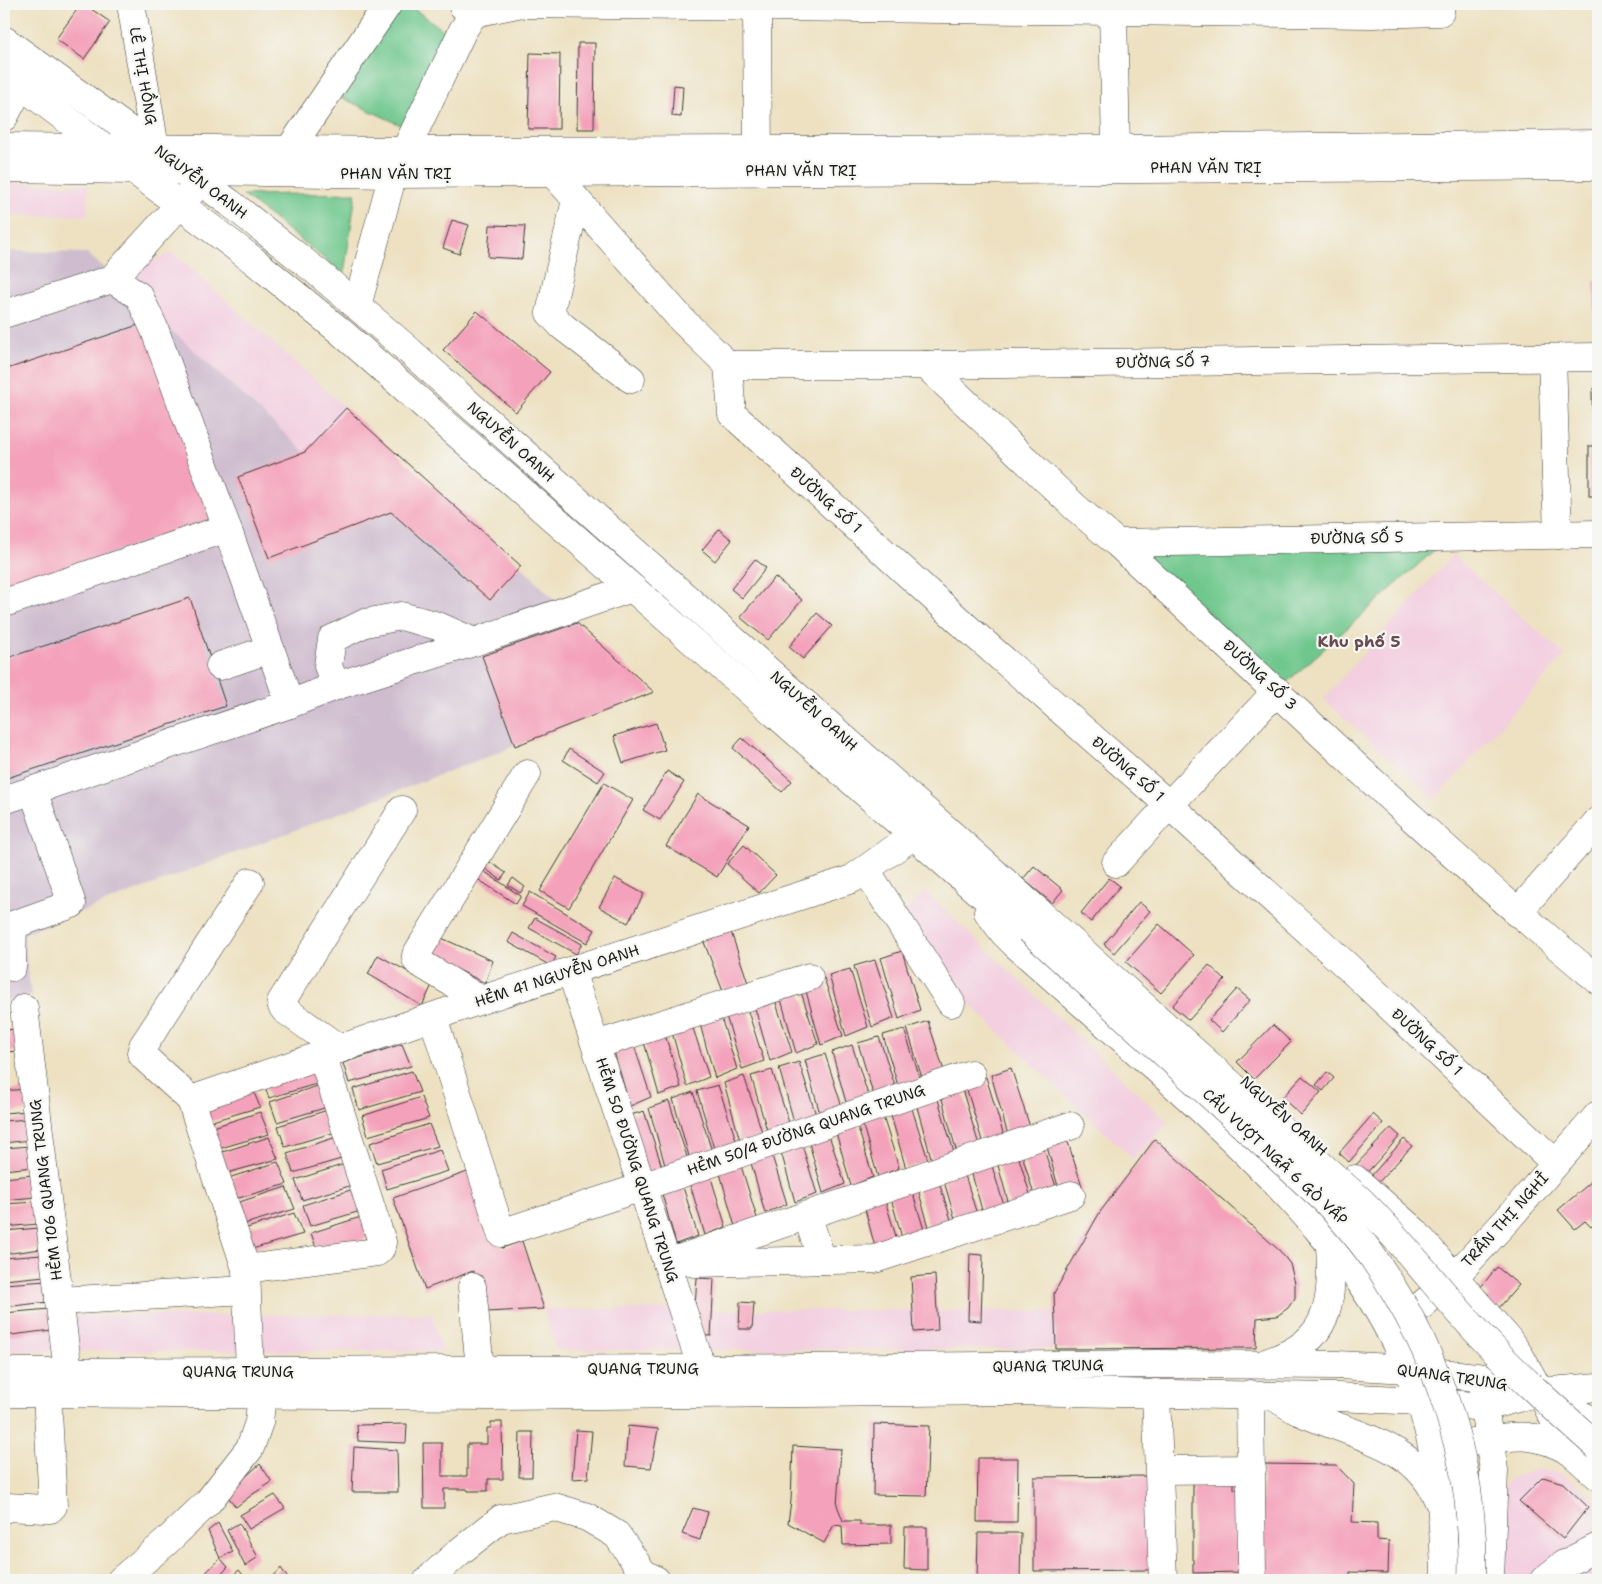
<svg xmlns="http://www.w3.org/2000/svg" width="1602" height="1584" font-family="'Shantell Sans',sans-serif">
  <style>
    .built { fill: #f3cfe0 }
    .industrial { fill: #cfbdcf }
    .green { fill: #6fc78d; stroke: #467254 }
    .building { fill: #f4a2bb }
    .lines { fill: none; stroke-linecap: round; stroke-linejoin: round }
    .minor-casing { stroke: #3b3a35; stroke-width: 29 }
    .major-casing { stroke: #3b3a35; stroke-width: 29 }
    .minor { stroke: #fff; stroke-width: 28 }
    .major { stroke: #fff; stroke-width: 28 }
    .major-bridge-casing { stroke: #3b3a35; stroke-width: 29; stroke-linecap: butt }
    .major-bridge { stroke: #fff; stroke-width: 28 }
    .labels { text-anchor: middle; dominant-baseline: central; stroke-width: 4.5; stroke-linejoin: round; paint-order: stroke }
    .street-label { font-size: 15px; fill: #1c1c1c; stroke: #f6f6f2 }
    .neighbourhood-label { font-size: 16px; font-weight: bold; fill: #684b54; stroke: #f6f6f2 }
  </style>
  <rect width="100%" height="100%" fill="#f6f6f2"/>
  <filter id="ink" filterUnits="userSpaceOnUse"><feTurbulence type="fractalNoise" baseFrequency=".02" numOctaves="2"/><feDisplacementMap in="SourceGraphic" scale="10" xChannelSelector="R" yChannelSelector="G"/><feConvolveMatrix kernelMatrix="1 2 1 2 8 2 1 2 1" color-interpolation-filters="sRGB"/></filter>
  <filter id="wash" filterUnits="userSpaceOnUse"><feTurbulence type="fractalNoise" baseFrequency=".0096" numOctaves="4" result="noise"/><feDisplacementMap in="SourceGraphic" scale="20" xChannelSelector="R" yChannelSelector="G"/><feGaussianBlur stdDeviation="1.12" result="paint"/><feColorMatrix in="noise" values="0 0 0 0 0 0 0 0 0 0 0 0 0 0 0 0 0 1.4 0 .05"/><feComposite in="paint" operator="in"/></filter>
  <g filter="url(#wash)">
    <rect width="100%" height="100%" fill="#ede1c1"/>
    <g class="built">
      <polygon points="4,183 88,185 87,216 4,215"/>
      <polygon points="172,252 346,408 305,452 115,280"/>
      <polygon points="1453,555 1565,655 1435,799 1323,699"/>
      <polygon points="925,891 1168,1122 1133,1159 889,928"/>
      <polygon points="544,1309 1055,1311 1056,1349 556,1350"/>
      <polygon points="432,1314 442,1351 4,1351 4,1316"/>
      <polygon points="1536,1469 1563,1475 1598,1502 1598,1580 1495,1580 1503,1488 1512,1478"/>
    </g>
    <polygon class="industrial" points="4,251 87,253 305,452 238,477 269,558 391,512 490,600 521,566 577,623 482,656 515,746 23,934 31,996 4,1002"/>
    <g class="green">
      <polygon points="395,4 407,4 452,36 405,127 338,96"/>
      <polygon points="356,193 344,274 243,195"/>
      <polygon points="1449,537 1277,691 1117,543"/>
    </g>
    <g id="blocks">
      <g class="building">
        <polygon points="81,4 84,4 110,22 84,59 56,39"/>
        <polygon points="578,43 595,43 594,129 577,129"/>
        <polygon points="530,53 560,54 559,129 528,129"/>
        <polygon points="674,85 683,86 681,117 672,116"/>
        <polygon points="452,220 469,225 459,254 443,248"/>
        <polygon points="490,225 525,226 522,259 488,257"/>
        <polygon points="1594,281 1598,281 1598,340 1595,340"/>
        <polygon points="477,311 550,372 516,412 443,350"/>
        <polygon points="144,323 210,519 4,589 4,370"/>
        <polygon points="1598,384 1598,433 1593,433 1592,391"/>
        <polygon points="346,408 521,566 490,600 391,512 269,558 238,477 305,452"/>
        <rect x="1589" y="446" width="9" height="50"/>
        <polygon points="719,529 732,540 715,561 702,550"/>
        <polygon points="755,559 766,568 742,598 731,589"/>
        <polygon points="775,577 802,600 768,640 740,617"/>
        <polygon points="190,598 226,706 4,779 4,659"/>
        <polygon points="817,613 832,626 803,659 789,647"/>
        <polygon points="577,623 654,692 515,746 482,656"/>
        <polygon points="656,723 665,750 623,763 614,736"/>
        <polygon points="742,738 792,781 782,792 733,748"/>
        <polygon points="569,749 605,772 598,782 563,760"/>
        <polygon points="667,771 684,782 660,820 643,810"/>
        <polygon points="604,783 633,800 569,908 540,891"/>
        <polygon points="698,794 749,825 717,877 666,846"/>
        <polygon points="744,845 776,875 759,893 727,864"/>
        <polygon points="485,859 506,873 501,880 480,865"/>
        <polygon points="1034,866 1063,890 1052,903 1023,879"/>
        <polygon points="482,870 521,896 516,904 476,878"/>
        <polygon points="513,878 525,887 520,893 508,885"/>
        <polygon points="615,878 644,894 628,923 599,907"/>
        <polygon points="1109,878 1120,886 1091,922 1081,913"/>
        <polygon points="530,892 595,930 587,943 522,906"/>
        <polygon points="1139,902 1150,911 1114,953 1104,944"/>
        <polygon points="535,918 582,944 576,954 529,928"/>
        <polygon points="1159,924 1194,955 1161,993 1126,962"/>
        <polygon points="730,929 749,986 724,994 702,937"/>
        <polygon points="513,933 556,957 551,966 508,942"/>
        <polygon points="437,936 493,961 485,983 428,955"/>
        <polygon points="902,951 920,1010 899,1019 881,958"/>
        <polygon points="378,955 432,985 422,1006 368,974"/>
        <polygon points="875,960 894,1018 872,1027 854,966"/>
        <polygon points="1209,965 1225,980 1189,1020 1172,1006"/>
        <polygon points="850,969 868,1027 846,1036 829,975"/>
        <polygon points="824,978 843,1036 821,1045 804,984"/>
        <polygon points="799,986 818,1044 796,1053 779,992"/>
        <polygon points="1237,989 1250,1000 1222,1032 1209,1020"/>
        <polygon points="773,994 792,1052 770,1061 753,1001"/>
        <polygon points="745,1002 764,1061 742,1069 724,1009"/>
        <polygon points="719,1011 737,1069 715,1078 698,1017"/>
        <polygon points="690,1019 709,1077 687,1086 670,1025"/>
        <polygon points="928,1021 947,1080 925,1088 907,1028"/>
        <polygon points="1273,1025 1291,1042 1254,1079 1237,1062"/>
        <polygon points="663,1028 681,1087 659,1095 642,1035"/>
        <polygon points="18,1029 20,1051 4,1052 4,1030"/>
        <polygon points="904,1029 923,1087 901,1096 883,1035"/>
        <polygon points="879,1037 898,1095 876,1104 858,1043"/>
        <polygon points="632,1039 651,1097 630,1106 612,1045"/>
        <polygon points="402,1044 411,1066 349,1083 343,1063"/>
        <polygon points="852,1045 871,1104 849,1113 832,1052"/>
        <polygon points="825,1054 844,1113 822,1121 805,1060"/>
        <polygon points="321,1059 330,1080 269,1098 262,1078"/>
        <polygon points="799,1062 818,1121 796,1129 779,1068"/>
        <polygon points="1011,1068 1030,1127 1008,1135 991,1075"/>
        <polygon points="772,1070 791,1129 769,1137 751,1076"/>
        <polygon points="412,1071 420,1092 359,1110 353,1089"/>
        <polygon points="1327,1072 1334,1078 1323,1091 1316,1085"/>
        <polygon points="744,1076 763,1135 741,1144 724,1083"/>
        <polygon points="1302,1076 1321,1092 1301,1115 1282,1098"/>
        <polygon points="986,1077 1004,1136 983,1144 965,1083"/>
        <polygon points="329,1082 338,1104 277,1122 270,1102"/>
        <polygon points="251,1085 260,1107 199,1125 192,1104"/>
        <polygon points="718,1085 737,1143 715,1152 697,1091"/>
        <polygon points="961,1086 979,1145 957,1153 940,1092"/>
        <polygon points="26,1089 28,1111 4,1113 4,1091"/>
        <polygon points="693,1092 712,1151 690,1160 673,1099"/>
        <polygon points="936,1093 954,1152 932,1161 915,1100"/>
        <polygon points="421,1097 429,1118 368,1136 362,1116"/>
        <polygon points="669,1101 688,1160 666,1169 649,1108"/>
        <polygon points="910,1102 928,1160 906,1169 889,1108"/>
        <polygon points="337,1107 346,1129 285,1147 278,1126"/>
        <polygon points="881,1110 899,1168 878,1177 860,1116"/>
        <polygon points="644,1111 663,1170 641,1178 624,1117"/>
        <polygon points="260,1112 269,1134 207,1152 201,1131"/>
        <polygon points="1373,1114 1383,1123 1349,1162 1339,1153"/>
        <polygon points="855,1118 873,1177 851,1186 834,1125"/>
        <polygon points="28,1119 30,1140 4,1143 4,1121"/>
        <polygon points="429,1124 438,1146 377,1163 370,1143"/>
        <polygon points="826,1126 845,1184 823,1193 806,1132"/>
        <polygon points="1391,1128 1400,1136 1364,1176 1354,1167"/>
        <polygon points="1064,1130 1083,1189 1061,1197 1044,1136"/>
        <polygon points="346,1134 355,1155 293,1173 287,1153"/>
        <polygon points="799,1135 817,1194 795,1202 778,1141"/>
        <polygon points="269,1137 278,1159 216,1176 210,1156"/>
        <polygon points="1040,1137 1059,1196 1037,1205 1019,1144"/>
        <polygon points="1155,1139 1280,1251 1290,1264 1295,1283 1295,1298 1288,1308 1277,1316 1257,1318 1256,1348 1056,1349 1054,1293 1100,1212"/>
        <polygon points="1404,1139 1412,1146 1377,1184 1370,1177"/>
        <polygon points="1015,1145 1033,1204 1011,1212 994,1151"/>
        <polygon points="31,1146 33,1167 4,1170 4,1148"/>
        <polygon points="769,1146 787,1204 765,1213 748,1152"/>
        <polygon points="440,1150 448,1171 387,1189 381,1169"/>
        <polygon points="988,1153 1006,1212 985,1221 968,1160"/>
        <polygon points="739,1159 757,1218 735,1227 718,1166"/>
        <polygon points="354,1161 363,1182 302,1200 295,1180"/>
        <polygon points="278,1162 287,1184 225,1202 219,1181"/>
        <polygon points="961,1162 979,1221 958,1229 940,1168"/>
        <polygon points="708,1168 726,1227 705,1235 687,1174"/>
        <polygon points="476,1169 502,1248 522,1241 544,1309 487,1312 473,1271 425,1289 393,1198"/>
        <polygon points="935,1170 954,1229 932,1237 914,1176"/>
        <polygon points="33,1175 36,1197 4,1200 4,1178"/>
        <polygon points="1598,1176 1598,1221 1591,1227 1585,1221 1575,1229 1558,1210"/>
        <polygon points="680,1177 698,1236 676,1244 659,1183"/>
        <polygon points="908,1178 926,1236 904,1245 887,1184"/>
        <polygon points="880,1184 898,1243 876,1251 860,1190"/>
        <polygon points="363,1186 371,1208 310,1226 303,1205"/>
        <polygon points="286,1187 295,1209 234,1227 227,1206"/>
        <polygon points="36,1202 38,1224 4,1227 4,1204"/>
        <polygon points="294,1213 303,1234 242,1252 235,1232"/>
        <polygon points="370,1214 379,1235 318,1253 311,1233"/>
        <polygon points="39,1228 41,1249 4,1254 4,1231"/>
        <polygon points="970,1254 983,1255 981,1321 968,1320"/>
        <polygon points="42,1255 45,1276 4,1280 4,1258"/>
        <polygon points="1497,1267 1519,1285 1498,1309 1486,1300 1489,1295 1480,1288"/>
        <polygon points="935,1275 938,1330 914,1332 911,1277"/>
        <polygon points="697,1278 714,1279 711,1336 693,1335"/>
        <polygon points="46,1281 48,1302 4,1307 4,1284"/>
        <polygon points="740,1302 754,1303 752,1329 739,1329"/>
        <polygon points="49,1309 51,1330 4,1336 4,1313"/>
        <polygon points="491,1422 502,1422 503,1479 488,1479 488,1491 468,1491 467,1489 444,1489 444,1508 424,1508 423,1443 442,1443 442,1476 467,1476 467,1444 487,1444 487,1428 491,1428"/>
        <polygon points="407,1424 406,1443 358,1441 357,1425"/>
        <polygon points="874,1424 929,1426 926,1496 873,1495"/>
        <polygon points="628,1426 658,1429 651,1468 625,1466"/>
        <polygon points="576,1430 592,1431 588,1478 572,1479"/>
        <polygon points="520,1432 533,1432 532,1477 519,1477"/>
        <polygon points="793,1446 841,1449 837,1505 843,1521 860,1521 860,1525 891,1525 891,1544 843,1545 842,1526 834,1525 824,1543 788,1523 791,1501"/>
        <polygon points="354,1447 397,1450 398,1492 352,1492"/>
        <polygon points="978,1458 1018,1458 1017,1522 977,1522"/>
        <polygon points="260,1464 272,1482 253,1494 236,1507 228,1497 243,1479"/>
        <polygon points="1263,1464 1336,1465 1354,1484 1352,1522 1377,1523 1377,1540 1389,1541 1388,1573 1350,1572 1350,1580 1260,1580"/>
        <polygon points="1149,1476 1149,1570 1034,1571 1034,1477"/>
        <polygon points="1543,1477 1563,1483 1588,1507 1563,1539 1519,1501"/>
        <polygon points="1234,1479 1234,1489 1243,1489 1243,1572 1193,1573 1193,1480"/>
        <polygon points="275,1495 285,1508 249,1529 240,1515"/>
        <polygon points="693,1508 708,1512 700,1540 682,1534"/>
        <polygon points="218,1523 233,1552 220,1558 228,1567 216,1580 199,1580 220,1558 208,1531"/>
        <polygon points="239,1523 258,1557 245,1566 227,1530"/>
        <polygon points="905,1527 927,1527 927,1570 904,1569"/>
        <polygon points="978,1533 1021,1533 1020,1580 977,1580"/>
        <polygon points="281,1568 289,1580 273,1580 272,1578"/>
        <polygon points="239,1570 247,1580 228,1580"/>
      </g>
    </g>
  </g>
  <g filter="url(#ink)">
    <use href="#blocks" fill-opacity="0" stroke="#3b3a35" stroke-width="1"/>
    <g class="lines">
      <defs>
        <g id="minor">
          <polyline points="131,4 155,148"/>
          <polyline points="526,4 1372,14 1440,12 1440,4"/>
          <polyline points="757,4 758,171"/>
          <polyline points="463,6 474,13 517,4"/>
          <polyline points="1113,11 1116,149"/>
          <polyline points="289,150 388,4"/>
          <polyline points="405,151 463,30 480,4"/>
          <polyline points="553,173 682,320 728,365"/>
          <polyline points="576,200 550,313 562,326 631,379"/>
          <polyline points="4,314 112,279 201,181"/>
          <polyline points="1552,358 1558,535"/>
          <polyline points="728,365 732,414 965,626 1169,805 1347,966 1555,1163"/>
          <polyline points="728,365 926,365 1598,357"/>
          <path d="M926,365L1075,507L1117,543C1276,690 1431,842 1598,980"/>
          <polyline points="227,528 290,704"/>
          <polyline points="1117,543 1598,534"/>
          <polyline points="4,603 227,528 154,328 139,296 112,279"/>
          <polyline points="220,666 270,649"/>
          <polyline points="336,686 328,666 332,639 365,623 401,616 438,626 474,642"/>
          <polyline points="4,800 290,704 336,686 474,642 632,588"/>
          <polyline points="1116,863 1169,805 1277,691"/>
          <polyline points="866,870 951,1003"/>
          <polyline points="1517,913 1598,821"/>
          <polyline points="12,967 13,925 72,904 33,790"/>
          <polyline points="571,971 702,1369"/>
          <polyline points="481,1000 418,962 416,959 416,955 527,774"/>
          <polyline points="24,1008 68,1372"/>
          <polyline points="433,1017 501,1233 642,1187 971,1074"/>
          <polyline points="596,1045 809,977"/>
          <polyline points="340,1049 285,1010 282,1006 281,1002 402,810"/>
          <polyline points="191,1100 481,1000 852,879 914,835"/>
          <polyline points="191,1100 246,1269 250,1372"/>
          <polyline points="191,1100 145,1058 141,1053 143,1046 250,882"/>
          <polyline points="807,1215 822,1260"/>
          <polyline points="667,1263 1070,1126"/>
          <polyline points="694,1263 875,1259 1071,1195"/>
          <polyline points="246,1269 377,1252 381,1248 382,1242 322,1055"/>
          <polyline points="1454,1277 1506,1221 1598,1115"/>
          <polyline points="472,1287 480,1369"/>
          <polyline points="59,1301 246,1290"/>
          <polyline points="1156,1393 1163,1580"/>
          <polyline points="1250,1394 1252,1574 1250,1580"/>
          <polyline points="1160,1470 1252,1469"/>
          <polyline points="4,1509 6,1507 46,1509 50,1509 53,1506 47,1393"/>
          <polyline points="121,1580 165,1543 208,1502 250,1448 259,1422 262,1394"/>
          <polyline points="428,1580 459,1552 501,1519 554,1507 587,1517 617,1535 643,1573 656,1580"/>
          <polyline points="1544,1580 1564,1564 1598,1547"/>
        </g>
        <g id="major">
          <polyline points="4,40 230,203 316,271 405,347 1042,915"/>
          <polyline points="4,72 253,260 340,331 977,891 1029,929"/>
          <polyline points="4,117 21,85"/>
          <polyline points="4,147 405,151 1116,149 1598,144"/>
          <polyline points="4,168 393,174 1598,166"/>
          <polyline points="357,306 393,174"/>
          <path d="M988,912L1004,933L1015,944C1060,984 1105,1023 1150,1063C1209,1115 1265,1168 1316,1227C1330,1245 1347,1261 1359,1280C1378,1308 1394,1337 1407,1368C1437,1435 1444,1508 1445,1580"/>
          <polyline points="1355,1179 1413,1230 1508,1339 1520,1356 1540,1392 1571,1452 1598,1476"/>
          <polyline points="1391,1332 1454,1277"/>
          <path d="M1268,1362C1331,1342 1333,1302 1330,1244"/>
          <polyline points="4,1372 702,1369 1155,1364 1338,1365 1408,1369 1484,1378 1540,1392 1598,1424"/>
          <polyline points="1484,1388 1484,1407 1494,1470 1490,1580"/>
          <polyline points="4,1393 491,1396 1010,1391 1337,1397 1420,1401 1484,1407 1540,1392 1598,1387"/>
          <path d="M1276,1398C1283,1402 1289,1406 1296,1410C1346,1434 1416,1442 1438,1500"/>
          <path d="M1472,1442C1512,1436 1534,1430 1571,1452"/>
        </g>
      </defs>
      <use href="#minor" class="minor-casing"/>
      <use href="#major" class="major-casing"/>
      <use href="#minor" class="minor"/>
      <use href="#major" class="major"/>
      <defs>
        <g id="major-bridge">
          <path d="M1042,915L1362,1202C1406,1245 1442,1295 1484,1339C1520,1378 1559,1412 1598,1447"/>
          <path d="M1029,929L1326,1201C1343,1220 1360,1238 1374,1259C1438,1351 1477,1468 1472,1580"/>
        </g>
      </defs>
      <use href="#major-bridge" class="major-bridge-casing"/>
      <use href="#major-bridge" class="major-bridge"/>
    </g>
  </g>
  <g class="labels">
    <g class="street-label">
      <text transform="translate(143 76) rotate(80)">LÊ THỊ HỒNG</text>
      <text x="1206" y="168">PHAN VĂN TRỊ</text>
      <text x="801" y="171">PHAN VĂN TRỊ</text>
      <text x="396" y="174">PHAN VĂN TRỊ</text>
      <text transform="translate(201 182) rotate(37)">NGUYỄN OANH</text>
      <text transform="translate(1163 362) rotate(-1)">ĐƯỜNG SỐ 7</text>
      <text transform="translate(511 442) rotate(42)">NGUYỄN OANH</text>
      <text transform="translate(826 500) rotate(42)">ĐƯỜNG SỐ 1</text>
      <text transform="translate(1357 538) rotate(-1)">ĐƯỜNG SỐ 5</text>
      <text transform="translate(1260 675) rotate(43)">ĐƯỜNG SỐ 3</text>
      <text transform="translate(814 711) rotate(42)">NGUYỄN OANH</text>
      <text transform="translate(1128 769) rotate(41)">ĐƯỜNG SỐ 1</text>
      <text transform="translate(557 976) rotate(-18)">HẺM 41 NGUYỄN OANH</text>
      <text transform="translate(1427 1042) rotate(43)">ĐƯỜNG SỐ 1</text>
      <text transform="translate(1284 1116) rotate(42)">NGUYỄN OANH</text>
      <text transform="translate(806 1130) rotate(-19)">HẺM 50/4 ĐƯỜNG QUANG TRUNG</text>
      <text transform="translate(1275 1157) rotate(43)">CẦU VƯỢT NGÃ 6 GÒ VẤP</text>
      <text transform="translate(637 1170) rotate(72)">HẺM 50 ĐƯỜNG QUANG TRUNG</text>
      <text transform="translate(46 1190) rotate(-97)">HẺM 106 QUANG TRUNG</text>
      <text transform="translate(1505 1220) rotate(-48)">TRẦN THỊ NGHỈ</text>
      <text transform="translate(1048 1366) rotate(-1)">QUANG TRUNG</text>
      <text x="643" y="1369">QUANG TRUNG</text>
      <text x="238" y="1372">QUANG TRUNG</text>
      <text transform="translate(1452 1377) rotate(8)">QUANG TRUNG</text>
    </g>
    <g class="neighbourhood-label">
      <text x="1359" y="641">Khu phố 5</text>
    </g>
  </g>
  <rect width="1602" height="1584" fill="none" stroke="#f6f6f2" stroke-width="20"/>
</svg>
